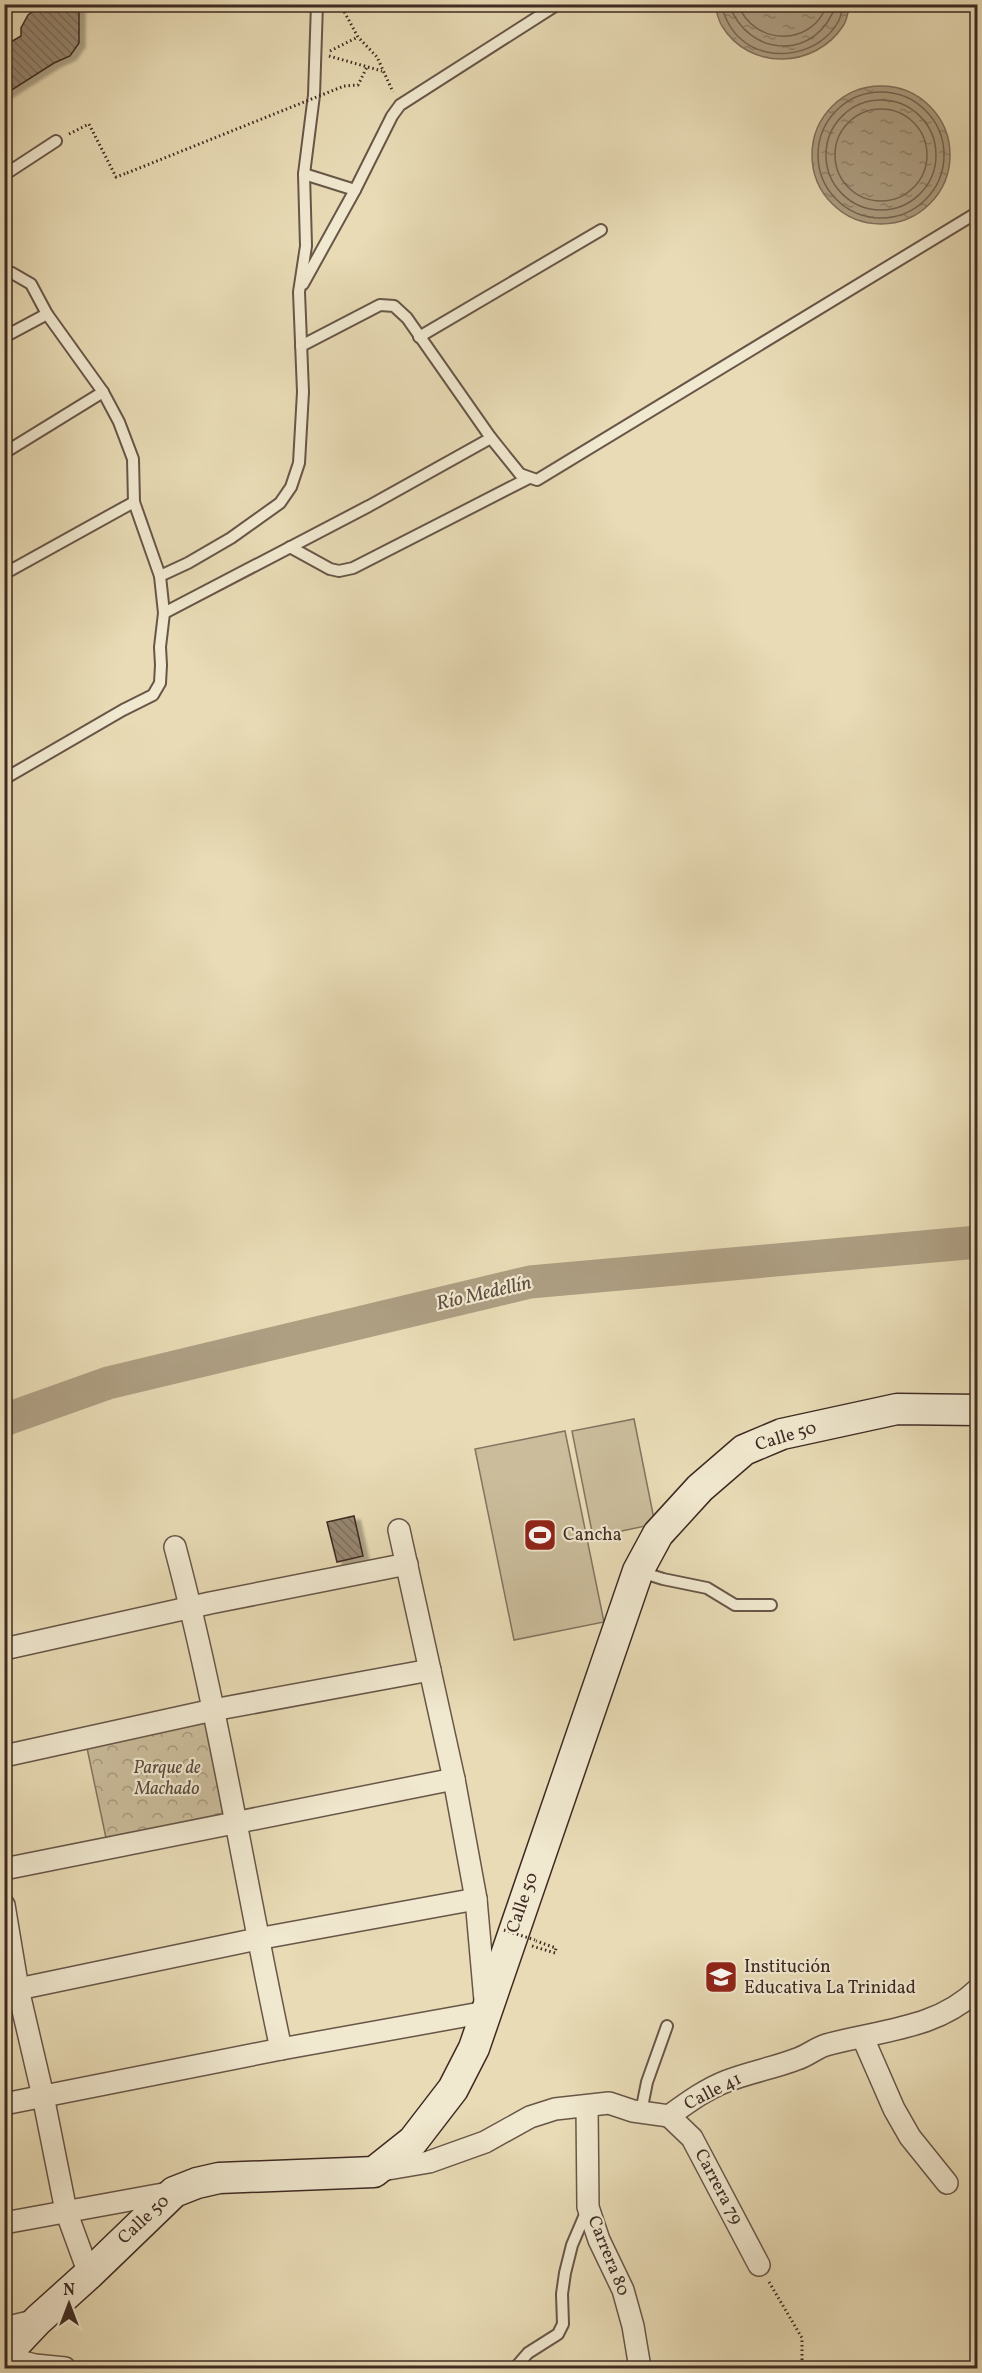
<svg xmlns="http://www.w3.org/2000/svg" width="982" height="2373" font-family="Vollkorn,serif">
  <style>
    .park { fill: url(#park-crowns); stroke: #847460; stroke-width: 1.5 }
    .pitch { fill: #cbbd9c; stroke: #847460; stroke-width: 1.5 }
    .water { fill: url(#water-ripples); stroke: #81705d; stroke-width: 1.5 }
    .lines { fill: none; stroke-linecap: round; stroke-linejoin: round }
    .shore { stroke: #766453; stroke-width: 1.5 }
    .river { stroke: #ae9f83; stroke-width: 33 }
    .building { fill: url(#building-back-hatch); stroke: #3e2a23; stroke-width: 1.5; filter: url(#shadow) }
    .lane-casing { stroke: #685648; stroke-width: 14 }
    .street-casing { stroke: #685648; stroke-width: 24 }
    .secondary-casing { stroke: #3e2a23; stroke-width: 33 }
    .path { stroke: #3e2a23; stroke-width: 3; stroke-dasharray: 1.5 3; stroke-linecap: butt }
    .lane { stroke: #f0e8cf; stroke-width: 10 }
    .street { stroke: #f0e8cf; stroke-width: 21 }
    .secondary { stroke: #f0e8cf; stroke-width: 30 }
    .path-bridge { stroke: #3e2a23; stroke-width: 3; stroke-dasharray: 1.5 3; stroke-linecap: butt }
    .labels { text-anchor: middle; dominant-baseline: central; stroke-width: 4.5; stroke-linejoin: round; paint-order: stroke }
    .street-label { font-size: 18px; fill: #3e2a23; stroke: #f0e8cf }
    .poi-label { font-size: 18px; fill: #3e2a23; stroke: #f0e8cf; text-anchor: start }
    .park-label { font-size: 18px; font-style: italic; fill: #5a473b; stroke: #f0e8cf }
    .water-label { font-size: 20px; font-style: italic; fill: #604d40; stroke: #f0e8cf }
  </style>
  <defs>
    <pattern id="park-crowns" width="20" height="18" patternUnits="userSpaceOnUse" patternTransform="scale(1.5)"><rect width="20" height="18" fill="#cbbd9c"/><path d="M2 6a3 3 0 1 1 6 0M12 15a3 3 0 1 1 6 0" fill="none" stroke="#a69a7f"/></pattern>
    <pattern id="water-ripples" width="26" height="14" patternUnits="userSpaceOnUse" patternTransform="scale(1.5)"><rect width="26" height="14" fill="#ae9f83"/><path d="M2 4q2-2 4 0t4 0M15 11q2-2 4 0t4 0" fill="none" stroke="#8f826b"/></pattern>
    <pattern id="building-back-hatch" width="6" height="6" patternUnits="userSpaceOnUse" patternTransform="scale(1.5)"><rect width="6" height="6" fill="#96866f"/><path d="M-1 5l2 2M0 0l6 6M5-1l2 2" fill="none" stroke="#7c6e5b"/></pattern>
    <filter id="shadow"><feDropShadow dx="6" dy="4" stdDeviation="1.5" flood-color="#0004"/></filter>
  </defs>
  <rect width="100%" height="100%" fill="#e8dbb5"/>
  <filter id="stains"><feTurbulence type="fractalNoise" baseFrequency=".00333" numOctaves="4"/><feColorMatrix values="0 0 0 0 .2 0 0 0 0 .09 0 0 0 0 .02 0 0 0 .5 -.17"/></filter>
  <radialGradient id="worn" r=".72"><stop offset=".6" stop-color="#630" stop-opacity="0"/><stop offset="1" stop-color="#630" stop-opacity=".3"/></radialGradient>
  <polygon class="park" points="206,1721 223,1815 106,1838 87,1748"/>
  <g class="pitch">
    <polygon points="634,1419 655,1524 593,1537 572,1431"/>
    <polygon points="565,1431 604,1622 514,1640 475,1449"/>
  </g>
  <g class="water">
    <path d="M714,5V4L850,5C848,11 847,21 843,26C815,69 749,71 722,26C718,20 717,11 714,5Z"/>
    <circle cx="881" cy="155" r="69"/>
  </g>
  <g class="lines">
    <g class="shore">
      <path d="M721,4C725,18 730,30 742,40C770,64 820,55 838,22C841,17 842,10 844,4"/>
      <path d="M729,4C748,59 818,61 836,4"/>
      <path d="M738,4C753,46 813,48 827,4"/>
      <circle cx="881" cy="155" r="63"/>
      <circle cx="881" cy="155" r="55"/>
      <circle cx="881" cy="155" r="46"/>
    </g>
    <polyline class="river" points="4,1420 108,1383 530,1282 978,1242"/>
  </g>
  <g class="building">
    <polygon points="43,4 79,4 79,43 70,56 54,63 4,95 4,46 21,36 21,28 28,15"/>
    <polygon points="354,1516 363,1556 337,1562 327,1522"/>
  </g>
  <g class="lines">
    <defs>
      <g id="lane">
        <polyline points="304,174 355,190"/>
        <polyline points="4,175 56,141"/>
        <polyline points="4,272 12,273 31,284 47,314 103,392 119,422 133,459 134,502 160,576 188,563 231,538 280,503 291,487 299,463 303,392 299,292 306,246 304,174 314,95 317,4"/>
        <polyline points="303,284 355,190 392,116 400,105 558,4"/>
        <polyline points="4,337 47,314"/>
        <polyline points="419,337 601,230"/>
        <polyline points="301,346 380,305 394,306 407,318 491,438"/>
        <polyline points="4,453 103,392"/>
        <polyline points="290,547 330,569 339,571 353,568 529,478"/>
        <polyline points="4,574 134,502"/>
        <polyline points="164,613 369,506 491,438 520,474 537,480 978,212"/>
        <polyline points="4,779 123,710 153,695 160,683 161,665 160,647 164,613 160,576"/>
        <polyline points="641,1572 663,1579 707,1588 735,1605 771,1605"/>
        <polyline points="641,2112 647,2082 667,2026"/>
        <polyline points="515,2368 528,2353 558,2334 563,2324 562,2294 565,2273 572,2245 587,2210"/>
      </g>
      <g id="street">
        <path d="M175,1547C219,1712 245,1882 281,2049"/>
        <polyline points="4,1649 210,1603 407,1564"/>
        <polyline points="4,1756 213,1710 430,1670"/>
        <polyline points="4,1869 454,1779"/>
        <polyline points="4,1905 18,1989 43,2096 66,2211 89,2274"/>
        <polyline points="4,1992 257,1939 476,1899"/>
        <polyline points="863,2038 894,2109 910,2137 947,2183"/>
        <polyline points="4,2104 281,2049 486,2012 476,1899 454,1779 399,1530"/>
        <polyline points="587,2106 588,2207 599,2240 623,2290 633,2326 640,2368"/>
        <polyline points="669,2116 692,2138 759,2265"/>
        <path d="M376,2171L429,2162L485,2142L530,2117L555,2109L609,2103L633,2111L669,2116C687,2103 706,2089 727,2081C750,2072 774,2068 797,2059C807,2056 816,2048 826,2045C879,2030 936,2030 978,1989"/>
        <polyline points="4,2223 174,2192"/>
        <polyline points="4,2328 38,2320"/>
        <polyline points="4,2357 35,2365 65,2368"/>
      </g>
      <polyline id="secondary" points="4,2356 38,2320 89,2274 174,2192 197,2183 219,2178 374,2172 413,2141 453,2089 474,2048 638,1571 658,1534 700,1488 744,1450 782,1434 897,1409 978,1410"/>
    </defs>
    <use href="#lane" class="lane-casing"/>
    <use href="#street" class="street-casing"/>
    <use href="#secondary" class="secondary-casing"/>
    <g class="path">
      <polyline points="340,4 358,37 377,57 393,92"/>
      <polyline points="330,51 358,37"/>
      <polyline points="329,56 382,71"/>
      <polyline points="344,86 358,85 367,67"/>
      <polyline points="69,134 89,124 116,177 127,173"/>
      <polyline points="532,1946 555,1953 556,1948 536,1941"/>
      <polyline points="769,2282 802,2338 802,2368"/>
    </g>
    <use href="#lane" class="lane"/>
    <use href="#street" class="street"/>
    <use href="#secondary" class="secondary"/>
    <g class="path-bridge">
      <polyline points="127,173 344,86"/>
      <polyline points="504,1930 535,1940"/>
    </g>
  </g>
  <defs>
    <symbol id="stadium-square" viewBox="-11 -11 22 22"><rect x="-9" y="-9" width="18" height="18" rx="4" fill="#8f2418" stroke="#f0e8cf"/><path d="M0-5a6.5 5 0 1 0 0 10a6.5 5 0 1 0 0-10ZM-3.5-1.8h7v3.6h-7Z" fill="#fff"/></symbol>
    <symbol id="school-square" viewBox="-11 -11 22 22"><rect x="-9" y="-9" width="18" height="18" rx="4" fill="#8f2418" stroke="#f0e8cf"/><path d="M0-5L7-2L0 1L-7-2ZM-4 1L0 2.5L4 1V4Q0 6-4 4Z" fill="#fff"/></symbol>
  </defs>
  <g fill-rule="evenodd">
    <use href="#stadium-square" x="521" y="1516" width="38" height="38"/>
    <use href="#school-square" x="702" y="1958" width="38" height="38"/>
  </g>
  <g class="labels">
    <g class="street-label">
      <text transform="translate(786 1437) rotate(-17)">Calle 50</text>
      <text transform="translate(523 1903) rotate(-71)">Calle 50</text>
      <text transform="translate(713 2092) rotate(-27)">Calle 41</text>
      <text transform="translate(718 2187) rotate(62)">Carrera 79</text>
      <text transform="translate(144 2220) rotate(-43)">Calle 50</text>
      <text transform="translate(608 2256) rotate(68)">Carrera 80</text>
    </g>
    <g class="poi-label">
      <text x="563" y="1535">Cancha</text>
      <text x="744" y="1967">Institución<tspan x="744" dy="21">Educativa La Trinidad</tspan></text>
    </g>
    <g class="park-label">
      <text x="167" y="1768">Parque de<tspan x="167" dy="21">Machado</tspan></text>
    </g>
    <g class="water-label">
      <text transform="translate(484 1294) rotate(-13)">Río Medellín</text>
    </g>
  </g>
  <rect width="982" height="2373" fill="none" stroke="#e8dbb5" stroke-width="24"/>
  <rect x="6" y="6" width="970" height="2361" fill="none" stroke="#3e2a23" stroke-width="3"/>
  <rect x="12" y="12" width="958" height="2349" fill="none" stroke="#3e2a23" stroke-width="1.5"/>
  <g transform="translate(69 2304)" stroke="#f0e8cf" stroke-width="4.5" paint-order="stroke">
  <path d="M0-4.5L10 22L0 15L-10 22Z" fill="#3e2a23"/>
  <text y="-9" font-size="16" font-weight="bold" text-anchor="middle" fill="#3e2a23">N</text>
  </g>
  <rect width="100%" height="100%" filter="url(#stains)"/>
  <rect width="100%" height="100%" fill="url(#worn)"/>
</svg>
